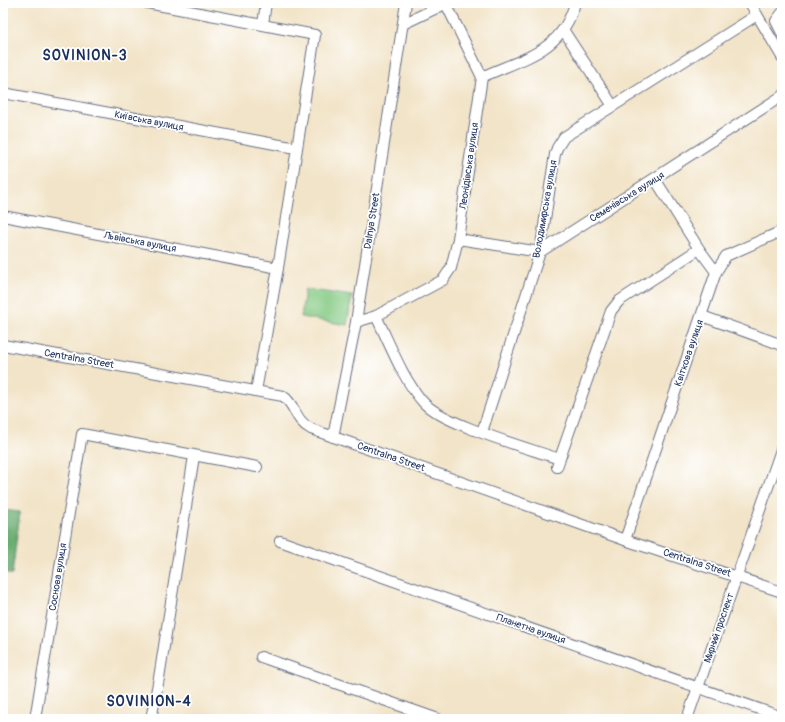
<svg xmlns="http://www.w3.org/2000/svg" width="785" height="722" font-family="Pangolin,sans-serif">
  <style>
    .green { fill: #85ca84; stroke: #507c71 }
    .forest { fill: #6cae72; stroke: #446e68 }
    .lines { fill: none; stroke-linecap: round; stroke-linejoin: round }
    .minor-casing { stroke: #666e83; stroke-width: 12 }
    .minor { stroke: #fff; stroke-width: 10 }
    .labels { text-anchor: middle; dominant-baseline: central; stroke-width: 3.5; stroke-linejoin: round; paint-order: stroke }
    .street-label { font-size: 10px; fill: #1b2f5e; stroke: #fff }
    .district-label { font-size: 14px; font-weight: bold; letter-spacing: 1px; fill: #1b2f5e; stroke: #fff }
  </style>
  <rect width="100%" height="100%" fill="#fff"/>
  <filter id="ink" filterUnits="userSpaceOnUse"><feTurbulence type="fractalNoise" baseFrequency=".025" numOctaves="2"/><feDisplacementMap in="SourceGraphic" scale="8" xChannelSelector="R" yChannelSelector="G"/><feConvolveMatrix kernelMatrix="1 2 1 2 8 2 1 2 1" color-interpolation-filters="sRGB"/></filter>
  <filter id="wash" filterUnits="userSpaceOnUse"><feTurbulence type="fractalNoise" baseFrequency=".012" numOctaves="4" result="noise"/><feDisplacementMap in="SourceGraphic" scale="16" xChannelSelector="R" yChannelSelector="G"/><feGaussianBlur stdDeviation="0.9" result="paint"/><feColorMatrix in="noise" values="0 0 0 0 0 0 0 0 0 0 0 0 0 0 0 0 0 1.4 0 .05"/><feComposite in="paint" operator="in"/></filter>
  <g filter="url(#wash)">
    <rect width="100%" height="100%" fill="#f2e4c8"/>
    <polygon class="green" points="305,289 352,296 347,325 301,317"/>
    <polygon class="forest" points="3,510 20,512 12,575 3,572"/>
  </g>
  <g filter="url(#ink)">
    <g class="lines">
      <defs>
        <g id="minor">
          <polyline points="147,3 315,35 278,268 256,391"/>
          <polyline points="750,3 782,57"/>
          <polyline points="446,4 482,77"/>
          <polyline points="782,13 776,21 782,33"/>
          <polyline points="263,24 266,3"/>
          <polyline points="403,24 447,3"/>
          <polyline points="564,31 613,106"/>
          <polyline points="3,93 296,148"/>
          <polyline points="3,216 278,268"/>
          <polyline points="458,239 540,252 782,96"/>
          <polyline points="716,272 726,256 782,231"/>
          <path d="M376,316C390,344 402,378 423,402C442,424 528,448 559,459"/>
          <polyline points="702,316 782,345"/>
          <path d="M356,322L376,316L443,280L451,268L458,239L482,77C523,58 562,52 575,3"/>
          <path d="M3,345L283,396C296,405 294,420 311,429L625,540L782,592"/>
          <polyline points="482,432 540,252 555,154 557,148 564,137 757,15"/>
          <polyline points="333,437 356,322 406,3"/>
          <polyline points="557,467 611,311 619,301 699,249"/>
          <polyline points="625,540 716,272 699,249 655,179"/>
          <polyline points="280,541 782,717"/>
          <polyline points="261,657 438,719"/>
          <polyline points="35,719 82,434 257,467"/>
          <polyline points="151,719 159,678 194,456"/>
          <polyline points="687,719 782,447"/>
        </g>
      </defs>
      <use href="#minor" class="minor-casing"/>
      <use href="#minor" class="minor"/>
    </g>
  </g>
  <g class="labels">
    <g class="street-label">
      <text transform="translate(149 121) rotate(11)">Київська вулиця</text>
      <text transform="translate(469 166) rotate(-82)">Леонідівська вулиця</text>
      <text transform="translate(627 197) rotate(-32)">Семенівська вулиця</text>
      <text transform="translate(545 209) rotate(-80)">Володимирська вулиця</text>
      <text transform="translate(372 221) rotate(-81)">Dalnya Street</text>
      <text transform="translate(140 242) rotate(11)">Львівська вулиця</text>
      <text transform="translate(689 353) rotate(-71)">Квіткова вулиця</text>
      <text transform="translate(79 359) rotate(10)">Centralna Street</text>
      <text transform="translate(391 457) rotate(19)">Centralna Street</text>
      <text transform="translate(697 563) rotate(18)">Centralna Street</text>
      <text transform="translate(58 577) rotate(-81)">Соснова вулиця</text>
      <text transform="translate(719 628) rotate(-71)">Мирний проспект</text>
      <text transform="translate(531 629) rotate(19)">Планетна вулиця</text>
    </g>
    <g class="district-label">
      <text x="85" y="55">SOVINION-3</text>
      <text x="149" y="701">SOVINION-4</text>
    </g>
  </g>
  <rect width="785" height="722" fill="none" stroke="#fff" stroke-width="16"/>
</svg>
